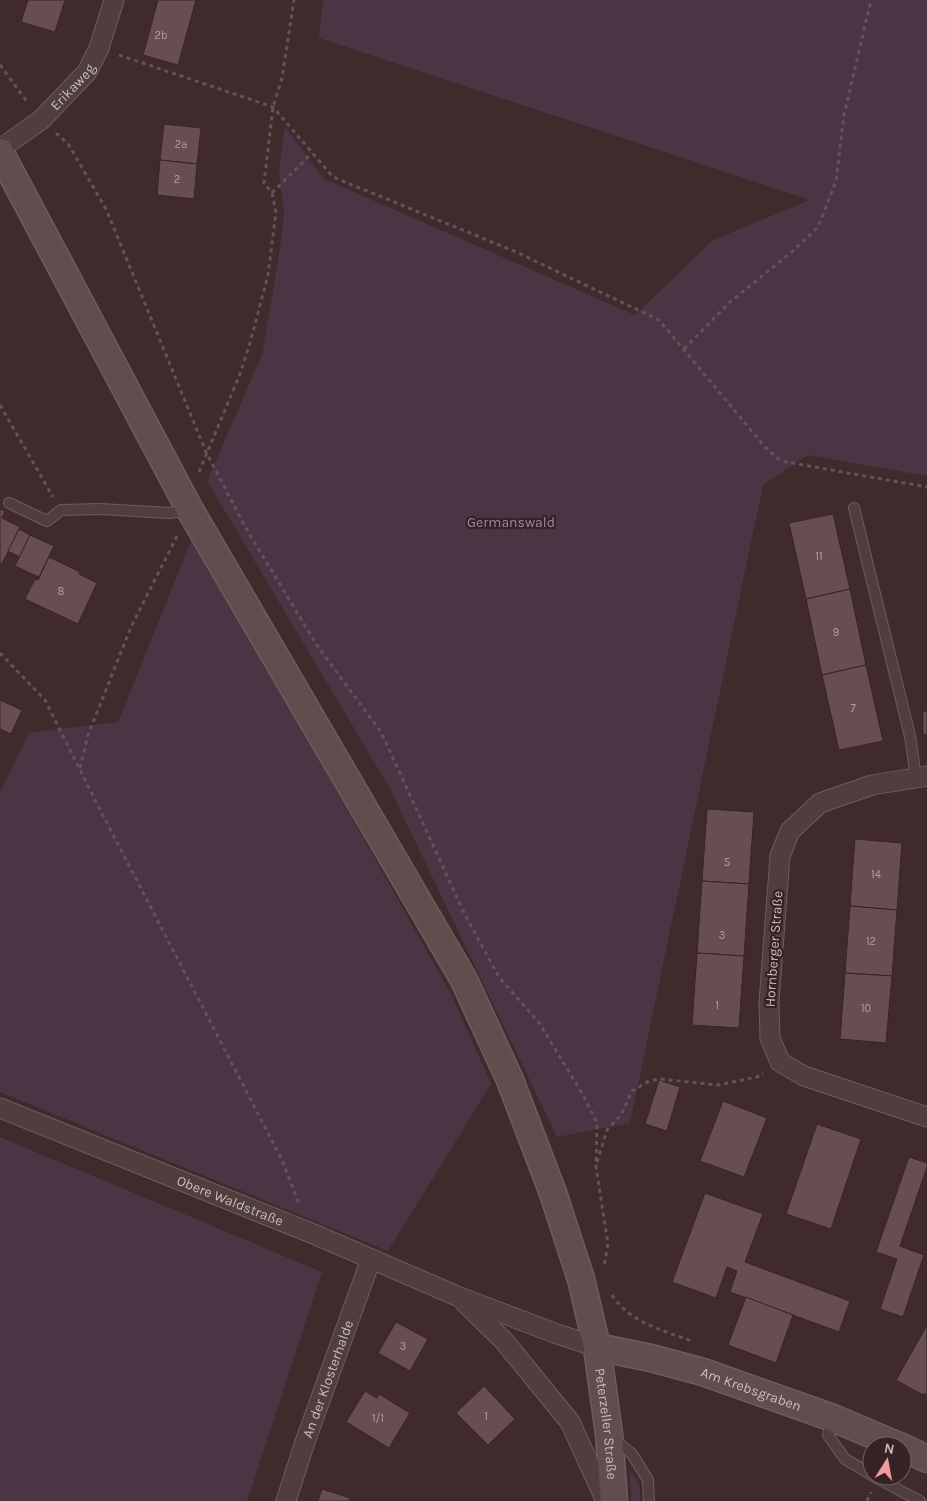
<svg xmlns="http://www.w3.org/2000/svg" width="927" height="1501" font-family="Karla,sans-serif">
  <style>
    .green { fill: #4a3544 }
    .building { fill: #674e51; stroke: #382426 }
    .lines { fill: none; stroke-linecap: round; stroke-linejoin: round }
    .lane-casing { stroke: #6e5c5d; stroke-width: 12 }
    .street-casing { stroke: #6e5c5d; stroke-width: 21 }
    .secondary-casing { stroke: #6e5c5d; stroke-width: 29 }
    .path { stroke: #64515c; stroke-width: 3; stroke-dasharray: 4 4; stroke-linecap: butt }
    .lane { stroke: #503e3f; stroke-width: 10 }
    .street { stroke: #503e3f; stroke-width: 19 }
    .secondary { stroke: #634c4d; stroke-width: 26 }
    .labels { text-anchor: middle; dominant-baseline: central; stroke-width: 4.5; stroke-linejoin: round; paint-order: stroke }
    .number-label { font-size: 11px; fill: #b1a0a1 }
    .street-label { font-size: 14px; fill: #cabbbc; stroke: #362224 }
    .park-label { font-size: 14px; fill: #9b89a8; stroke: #362224 }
  </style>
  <rect width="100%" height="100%" fill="#402a2c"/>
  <g class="green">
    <polygon points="323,0 927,0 927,476 808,455 763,485 630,1123 557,1137 389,787 207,481 262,355 279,255 284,215 279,169 285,127 324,179 635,315 713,240 810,200 319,38"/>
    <polygon points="193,536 451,994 491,1084 388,1251 0,1092 0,793 29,733 118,722"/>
    <polygon points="0,1137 322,1272 247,1501 0,1501"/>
    <path d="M630,1471C640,1482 640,1487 640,1501H631Z"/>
  </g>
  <g class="building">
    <polygon points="28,0 65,0 55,32 21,22"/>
    <polygon points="158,0 196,0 178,65 143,55"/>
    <polygon points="164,124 201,128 197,164 160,160"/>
    <polygon points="160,160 197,164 194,199 157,195"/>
    <polygon points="0,509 5,511 2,518 20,527 2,564 0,563"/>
    <polygon points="833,514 850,589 806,599 789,523"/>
    <polygon points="19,529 30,535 20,557 8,551"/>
    <polygon points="30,535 54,546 39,577 15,566"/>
    <polygon points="49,557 80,572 79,574 97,583 78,624 25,599 35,579 38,580"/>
    <polygon points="850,589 866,665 822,675 806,599"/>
    <polygon points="866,665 883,741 839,750 822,675"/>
    <polygon points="0,700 22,710 11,734 0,729"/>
    <polygon points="923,711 927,711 927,735 923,734"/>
    <polygon points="707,809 754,812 749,884 702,881"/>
    <polygon points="855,839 902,843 897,910 850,906"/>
    <polygon points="702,881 749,884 744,956 697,953"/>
    <polygon points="850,906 897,910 892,976 845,973"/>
    <polygon points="697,953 744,956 739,1028 692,1025"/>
    <polygon points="845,973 892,976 886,1043 840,1039"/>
    <polygon points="659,1080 680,1087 667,1131 645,1124"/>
    <polygon points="723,1101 767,1118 744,1177 700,1161"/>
    <polygon points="817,1124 861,1139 831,1229 786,1214"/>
    <polygon points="909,1157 927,1163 927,1167 900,1246 924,1255 903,1317 880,1309 897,1259 876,1252"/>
    <polygon points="705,1193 763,1214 745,1262 850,1301 839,1332 730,1292 737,1271 727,1267 716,1298 672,1282"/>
    <polygon points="746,1297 793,1315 776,1363 728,1345"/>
    <polygon points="396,1322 428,1339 410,1371 378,1353"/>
    <polygon points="927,1325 927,1394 921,1394 896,1380"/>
    <polygon points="484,1386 515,1419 488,1445 456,1413"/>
    <polygon points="365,1391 377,1398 379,1394 410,1413 389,1448 346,1422"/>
    <polygon points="322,1489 350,1498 349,1501 318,1501"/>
  </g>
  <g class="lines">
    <defs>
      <g id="lane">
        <polyline points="9,503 47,521 61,510 101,509 169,513 189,510"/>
        <polyline points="854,508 910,736 916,778"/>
        <polyline points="832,1419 828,1435 845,1459 872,1475"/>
        <polyline points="613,1438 632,1454 648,1480 649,1501"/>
        <polyline points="873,1476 920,1501"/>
      </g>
      <g id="street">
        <path id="s1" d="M0,149L41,120L87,72L99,48L114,0"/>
        <polyline points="927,776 872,785 820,803 790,831 780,856 769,1002 770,1038 780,1062 804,1076 927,1117"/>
        <path id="s2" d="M0,1108L316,1235L457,1296L557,1334L597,1347"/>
        <polyline points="464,1302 504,1341 570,1422 606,1501"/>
        <path id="s3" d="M286,1501L305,1442L371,1259"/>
      </g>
      <g id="secondary">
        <path id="s4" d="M0,152L190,510L464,980L510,1080L553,1193L581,1279L597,1347L609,1434L614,1501"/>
        <path id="s5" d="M597,1347L651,1358L703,1372L833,1418L899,1446"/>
        <polyline points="902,1447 927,1459"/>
      </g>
    </defs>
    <use href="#lane" class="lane-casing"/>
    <use href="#street" class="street-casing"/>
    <use href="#secondary" class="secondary-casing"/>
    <g class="path">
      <polyline points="119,55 273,107 333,177 514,251 659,320 765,447 781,461 927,487"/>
      <polyline points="0,65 28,103"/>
      <polyline points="56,133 69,145 106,209 206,452 247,530 318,647 381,732 465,915 499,977 540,1024 583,1095 597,1123 596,1167 608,1244 604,1266"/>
      <polyline points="272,193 312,153"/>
      <polyline points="684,349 730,302 793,251 818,227 836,181 844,115 871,0"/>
      <polyline points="0,405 53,497"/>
      <polyline points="199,472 240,374 250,343 268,275 276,212 272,193 264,183 273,107 282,78 294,0"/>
      <polyline points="0,653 45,700 94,798 282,1160 299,1204"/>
      <polyline points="80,768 88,735 131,627 177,536"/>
      <polyline points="597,1162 607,1130 621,1115 632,1091 649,1081 660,1079 718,1085 757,1077 763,1073"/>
      <path d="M612,1295C629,1322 664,1331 692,1341"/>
      <polyline points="867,1501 871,1492"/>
    </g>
    <use href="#lane" class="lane"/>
    <use href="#street" class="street"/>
    <use href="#secondary" class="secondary"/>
  </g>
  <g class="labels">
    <g class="number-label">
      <text x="161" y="35">2b</text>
      <text x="181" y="144">2a</text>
      <text x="177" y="179">2</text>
      <text x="819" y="556">11</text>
      <text x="61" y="591">8</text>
      <text x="836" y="632">9</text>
      <text x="853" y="708">7</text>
      <text x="727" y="862">5</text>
      <text x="876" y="874">14</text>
      <text x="722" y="935">3</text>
      <text x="871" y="941">12</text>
      <text x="717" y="1005">1</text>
      <text x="866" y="1008">10</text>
      <text x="403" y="1346">3</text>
      <text x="486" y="1416">1</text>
      <text x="378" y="1418">1/1</text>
    </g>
    <g class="street-label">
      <text stroke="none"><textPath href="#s1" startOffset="96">Erikaweg</textPath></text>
      <text transform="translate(774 949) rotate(-86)">Hornberger Straße</text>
      <text stroke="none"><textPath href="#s2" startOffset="248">Obere Waldstraße</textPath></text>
      <text stroke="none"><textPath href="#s3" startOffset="129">An der Klosterhalde</textPath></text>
      <text stroke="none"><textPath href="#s5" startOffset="160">Am Krebsgraben</textPath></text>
      <text stroke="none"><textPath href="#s4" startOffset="1418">Peterzeller Straße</textPath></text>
    </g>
    <g class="park-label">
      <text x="511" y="522">Germanswald</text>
    </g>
  </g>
  <g transform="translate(887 1461) rotate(11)"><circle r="24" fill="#362224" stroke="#715f61"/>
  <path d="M0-4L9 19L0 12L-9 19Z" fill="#ee9ca1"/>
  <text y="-8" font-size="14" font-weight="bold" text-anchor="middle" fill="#cabbbc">N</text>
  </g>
</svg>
